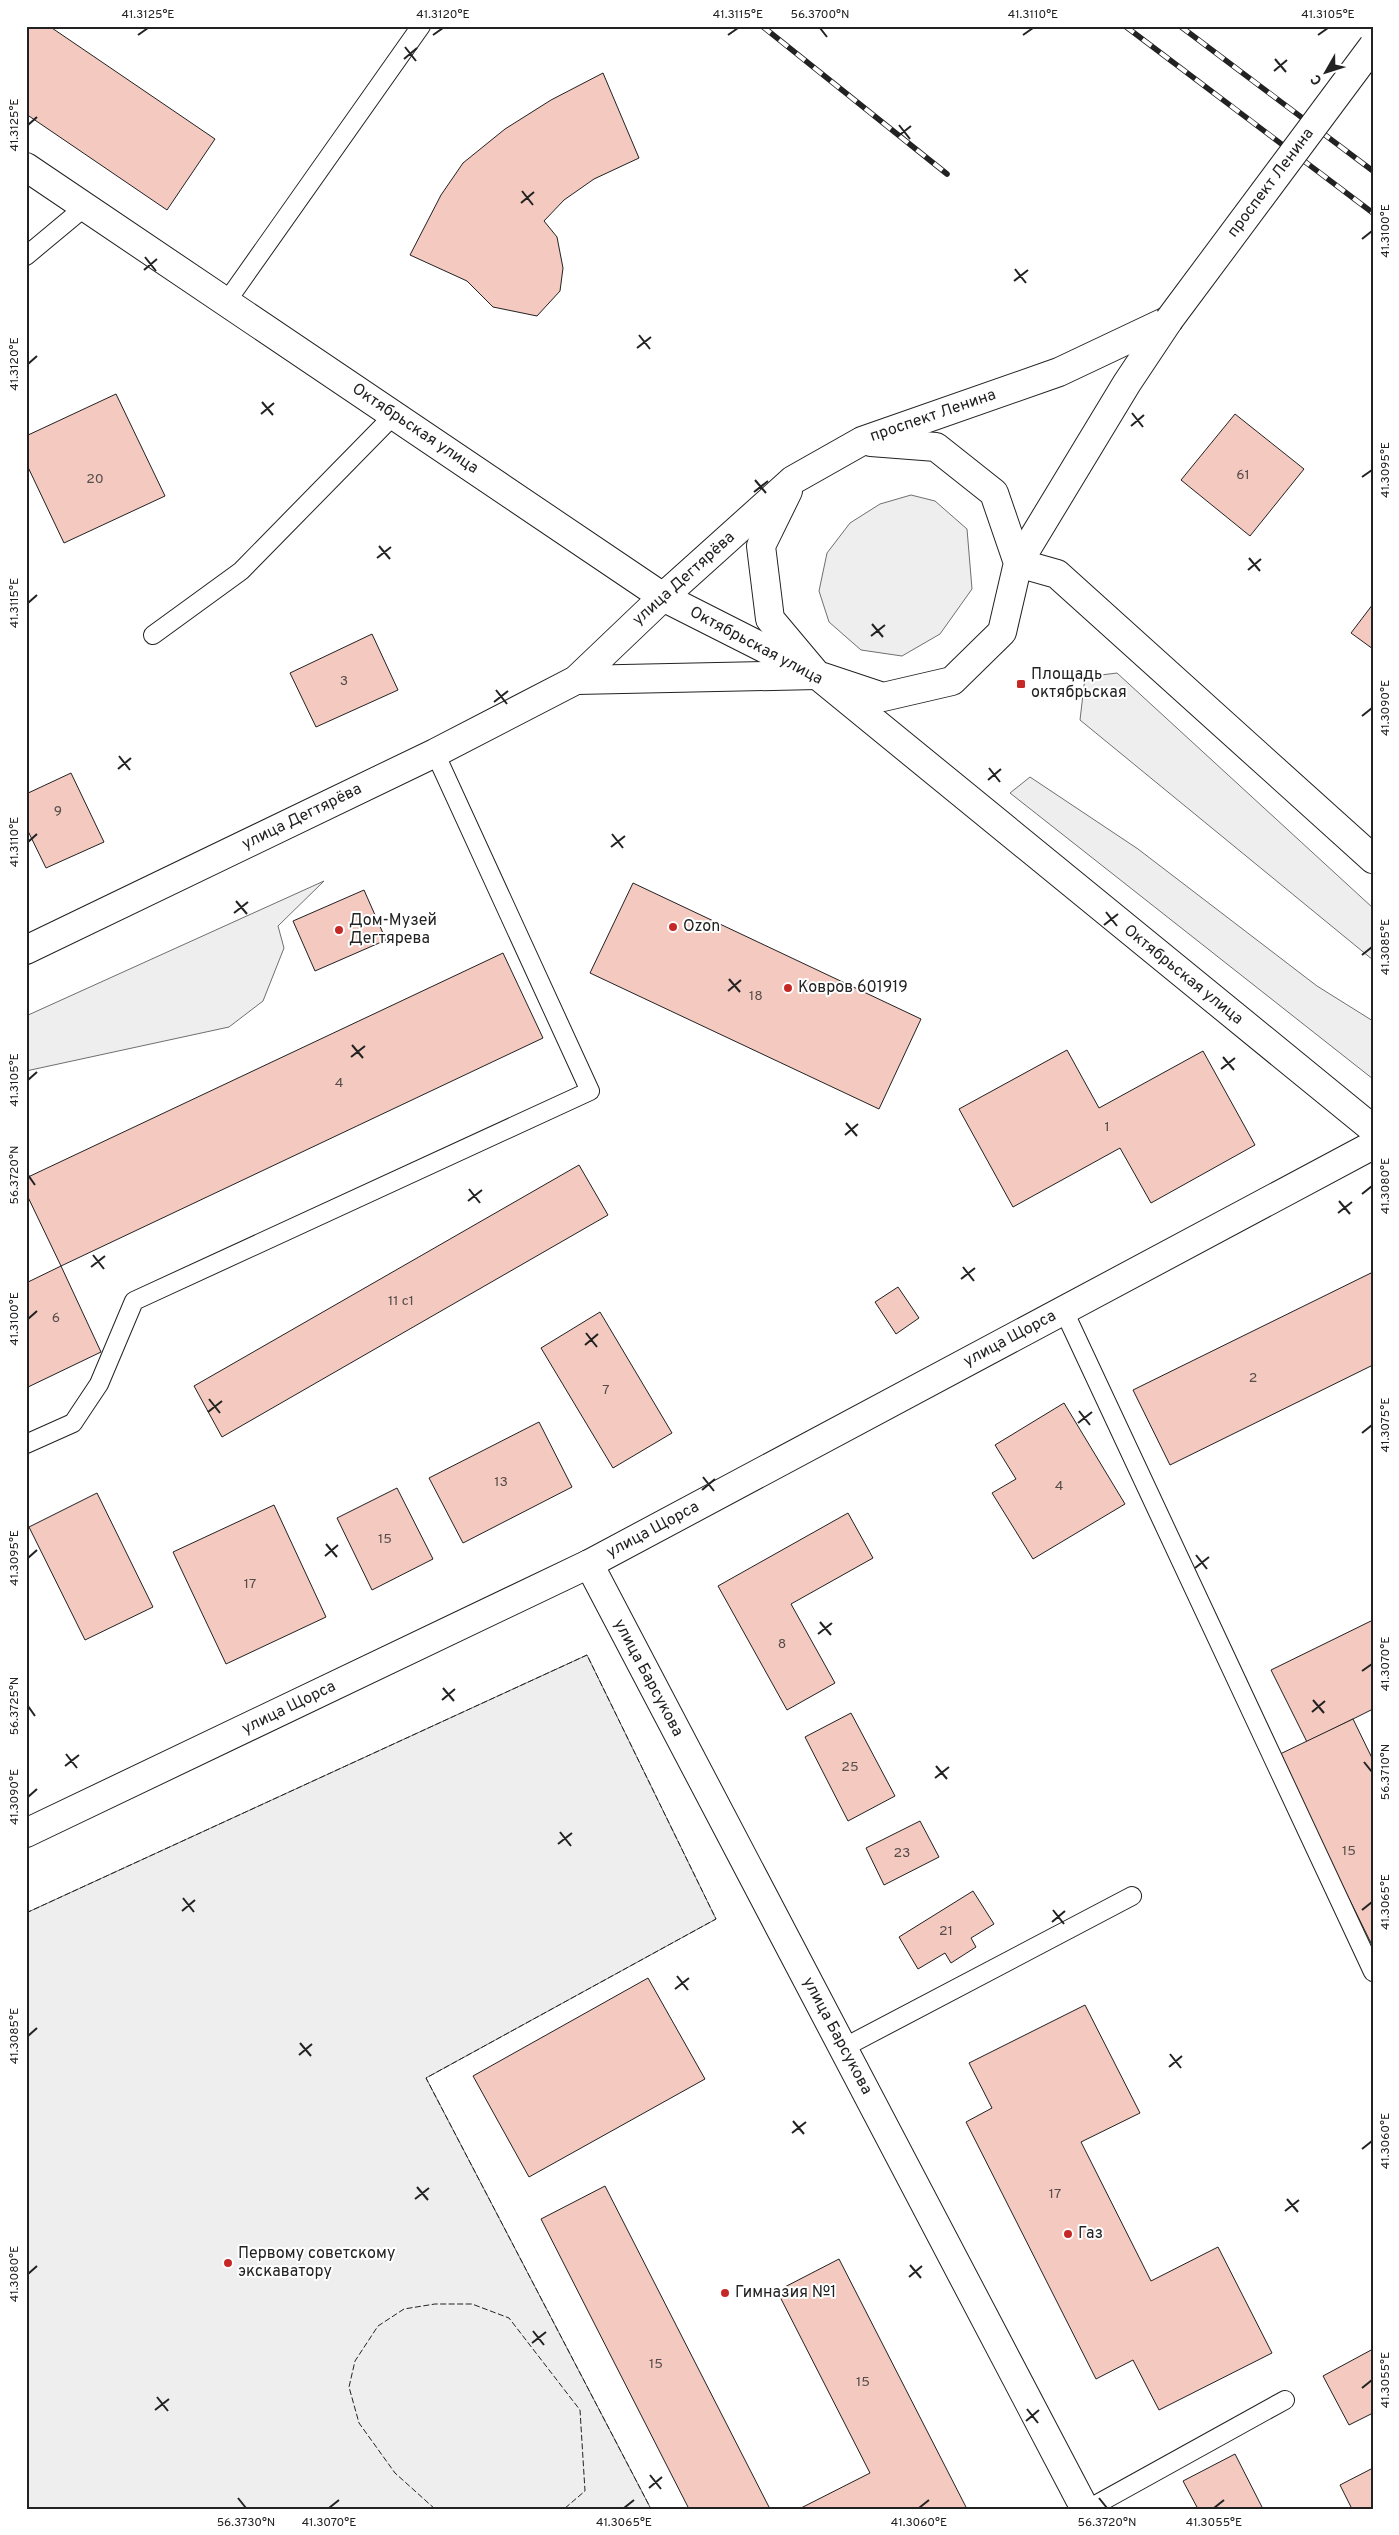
<svg xmlns="http://www.w3.org/2000/svg" width="1399" height="2535" font-family="Overpass,sans-serif">
  <style>
    .green { fill: #eee; stroke: #6f6f6f }
    .building { fill: #f3c9c0; stroke: #222 }
    .lines { fill: none; stroke-linecap: round; stroke-linejoin: round }
    .lane-casing { stroke: #222; stroke-width: 20 }
    .street-casing { stroke: #222; stroke-width: 30 }
    .secondary-casing { stroke: #222; stroke-width: 30 }
    .lane { stroke: #fff; stroke-width: 18 }
    .street { stroke: #fff; stroke-width: 28 }
    .secondary { stroke: #fff; stroke-width: 28 }
    .rail-casing { stroke: #222; stroke-width: 5.5 }
    .rail { stroke: #fff; stroke-width: 4; stroke-dasharray: 11; stroke-linecap: butt }
    .secondary-bridge-casing { stroke: #222; stroke-width: 30; stroke-linecap: butt }
    .secondary-bridge { stroke: #fff; stroke-width: 28 }
    .fence { stroke: #222; stroke-width: 1; stroke-dasharray: 6 2.5; stroke-linecap: butt }
    .ticks { fill: none; stroke: #222; stroke-width: 2 }
    .poi-dot { fill: #c62828; stroke: #fff; stroke-width: 2 }
    .labels { text-anchor: middle; dominant-baseline: central; stroke-width: 4; stroke-linejoin: round; paint-order: stroke }
    .number-label { font-size: 14px; fill: #564c4a }
    .street-label { font-size: 16px; fill: #222; stroke: #fff }
    .poi-label { font-size: 16px; fill: #222; stroke: #fff; text-anchor: start }
    .neatline { fill: none; stroke: #222; stroke-width: 2 }
    .ticks-label { font-size: 12px; text-anchor: middle; fill: #222 }
  </style>
  <rect width="100%" height="100%" fill="#fff"/>
  <g class="green">
    <polygon points="911,495 935,501 967,529 972,589 940,634 902,656 861,650 829,622 819,591 827,553 850,523 880,504"/>
    <polygon points="1117,673 1373,908 1373,960 1080,720 1085,677"/>
    <polygon points="1030,777 1138,849 1317,986 1373,1021 1373,1079 1010,793"/>
    <polygon points="324,881 278,926 284,948 263,1001 229,1027 26,1071 26,1016"/>
    <polygon points="587,1655 716,1919 426,2078 651,2509 26,2509 26,1913"/>
  </g>
  <g class="building">
    <polygon points="26,26 49,26 215,139 167,210 26,114"/>
    <polygon points="603,73 639,158 594,179 564,200 544,221 557,237 563,268 560,291 537,316 493,307 467,281 410,255 441,195 463,163 505,129 551,100"/>
    <polygon points="116,394 165,496 64,543 26,463 26,436"/>
    <polygon points="1235,414 1304,469 1250,536 1181,480"/>
    <polygon points="1373,604 1373,649 1351,633"/>
    <polygon points="372,634 398,690 316,727 290,673"/>
    <polygon points="71,773 104,842 46,868 26,827 26,794"/>
    <polygon points="633,883 921,1019 879,1109 590,973"/>
    <polygon points="364,890 386,940 315,971 293,921"/>
    <polygon points="503,953 543,1038 61,1266 26,1193 26,1178"/>
    <polygon points="1067,1050 1099,1108 1203,1051 1255,1145 1151,1203 1120,1148 1013,1207 959,1109"/>
    <polygon points="579,1165 608,1215 222,1437 194,1386"/>
    <polygon points="61,1266 101,1352 26,1388 26,1283"/>
    <polygon points="1373,1272 1373,1365 1170,1465 1133,1390"/>
    <polygon points="898,1287 919,1318 896,1334 875,1302"/>
    <polygon points="600,1312 672,1433 613,1468 541,1348"/>
    <polygon points="1064,1403 1125,1504 1033,1559 992,1493 1016,1479 995,1445"/>
    <polygon points="539,1422 572,1487 463,1543 429,1478"/>
    <polygon points="397,1488 433,1559 372,1590 337,1518"/>
    <polygon points="97,1493 153,1607 85,1640 29,1527"/>
    <polygon points="274,1505 326,1617 226,1664 173,1552"/>
    <polygon points="848,1513 873,1558 791,1604 835,1683 787,1710 718,1586"/>
    <polygon points="1373,1620 1373,1709 1307,1742 1271,1670"/>
    <polygon points="851,1713 895,1796 848,1821 805,1737"/>
    <polygon points="1353,1719 1373,1760 1373,1942 1371,1943 1278,1755"/>
    <polygon points="920,1821 939,1857 884,1885 866,1848"/>
    <polygon points="973,1891 994,1924 971,1938 976,1947 951,1963 945,1953 918,1969 899,1937"/>
    <polygon points="648,1978 705,2079 529,2177 473,2076"/>
    <polygon points="1085,2005 1140,2113 1081,2142 1151,2281 1218,2247 1272,2353 1159,2410 1133,2360 1096,2379 966,2122 992,2108 969,2063"/>
    <polygon points="605,2186 770,2509 689,2509 541,2219"/>
    <polygon points="839,2259 967,2509 799,2509 870,2473 777,2291"/>
    <polygon points="1373,2349 1373,2413 1349,2425 1323,2376"/>
    <polygon points="1235,2454 1263,2509 1198,2509 1183,2481"/>
    <polygon points="1373,2468 1373,2509 1352,2509 1340,2485"/>
  </g>
  <g class="lines">
    <defs>
      <g id="lane">
        <polyline points="26,256 86,206"/>
        <polyline points="227,301 421,26"/>
        <polyline points="153,635 241,571 394,415"/>
        <polyline points="1064,1311 1373,1972"/>
        <polyline points="26,1444 73,1423 99,1384 134,1301 590,1091 435,753"/>
        <polyline points="843,2048 1132,1896"/>
        <polyline points="1088,2509 1285,2400"/>
      </g>
      <g id="street">
        <polyline points="26,167 663,597 817,675 1373,1129"/>
        <polyline points="1018,563 1057,574 1373,859"/>
        <polyline points="589,1564 1085,2509"/>
        <polyline points="26,1833 589,1564 1373,1145"/>
      </g>
      <g id="secondary">
        <polyline points="788,491 761,546 770,619 817,675 883,697 952,681 1002,632 1018,563 994,493 936,447 871,442"/>
        <polyline points="1018,563 1127,383 1169,320"/>
        <polyline points="576,680 817,675"/>
        <polyline points="26,950 435,753 576,680 663,597 793,480 862,441 1059,372 1169,320"/>
      </g>
    </defs>
    <use href="#lane" class="lane-casing"/>
    <use href="#street" class="street-casing"/>
    <use href="#secondary" class="secondary-casing"/>
    <use href="#lane" class="lane"/>
    <use href="#street" class="street"/>
    <use href="#secondary" class="secondary"/>
    <defs>
      <g id="rail">
        <polyline points="762,26 947,174"/>
        <polyline points="1125,26 1373,213"/>
        <polyline points="1180,26 1373,171"/>
      </g>
    </defs>
    <use href="#rail" class="rail-casing"/>
    <use href="#rail" class="rail"/>
    <defs>
      <polyline id="secondary-bridge" points="1169,320 1373,46"/>
    </defs>
    <use href="#secondary-bridge" class="secondary-bridge-casing"/>
    <use href="#secondary-bridge" class="secondary-bridge"/>
    <g class="fence">
      <polyline points="26,1913 587,1655 716,1919 426,2078 651,2509"/>
      <polyline points="435,2509 395,2473 359,2423 349,2387 355,2361 378,2326 404,2309 435,2304 472,2304 509,2318 580,2410 585,2491 564,2509"/>
    </g>
  </g>
  <path class="ticks" d="M820,28L827,37M138,35L148,28M433,35L443,28M728,35L738,28M1023,35L1033,28M1318,35L1328,28M405,47L416,61M404,59L417,48M1275,59L1286,72M1274,71L1287,60M28,125L37,117M899,125L910,139M897,137L911,126M522,191L533,205M521,203L534,192M1362,239L1372,231M145,257L156,271M1015,269L1026,283M144,270L157,259M1014,281L1028,270M639,335L650,349M637,348L651,337M28,364L37,356M262,402L273,415M1132,413L1143,427M261,414L274,403M1131,426L1144,415M1362,477L1372,470M755,480L766,493M754,492L768,481M379,546L390,559M377,558L391,547M1249,558L1260,571M1248,570L1261,559M28,603L37,595M872,624L883,637M871,636L885,625M496,690L507,704M494,702L508,691M1362,716L1372,708M119,756L130,770M989,768L1000,782M118,769L131,758M988,780L1001,769M612,834L623,848M28,842L37,834M611,847L625,836M236,901L247,914M1106,912L1117,926M234,913L248,902M1104,925L1118,914M1362,955L1372,947M729,979L740,992M728,991L741,980M352,1045L363,1058M351,1057L365,1046M1223,1057L1234,1070M1221,1069L1235,1058M28,1080L37,1072M846,1123L857,1136M845,1135L858,1124M28,1175L35,1185M469,1189L480,1203M1362,1194L1372,1186M468,1201L482,1190M1339,1201L1350,1214M1338,1213L1352,1202M93,1255L104,1269M91,1267L105,1256M963,1267L974,1281M961,1279L975,1268M28,1319L37,1311M586,1333L597,1347M585,1345L598,1334M209,1399L220,1413M1079,1411L1090,1425M208,1412L222,1401M1078,1423L1092,1412M1362,1433L1372,1425M703,1477L714,1491M702,1490L715,1479M326,1544L337,1557M1196,1555L1207,1569M325,1556L338,1545M28,1558L37,1550M1195,1568L1209,1557M820,1622L831,1635M818,1634L832,1623M1362,1671L1372,1664M443,1688L454,1701M442,1700L455,1689M1313,1700L1324,1713M28,1706L35,1716M1312,1712L1325,1701M66,1754L77,1768M1364,1762L1372,1772M65,1766L79,1755M936,1766L947,1779M935,1778L949,1767M28,1797L37,1789M560,1832L571,1846M558,1844L572,1833M183,1898L194,1912M1053,1910L1064,1924M1362,1910L1372,1902M182,1911L195,1900M1052,1922L1065,1911M677,1976L688,1990M675,1989L689,1978M28,2036L37,2028M300,2043L311,2056M1170,2054L1181,2068M299,2055L312,2044M1169,2067L1182,2056M793,2121L804,2134M792,2133L806,2122M1362,2149L1372,2141M417,2187L428,2200M415,2199L429,2188M1287,2199L1298,2212M1285,2211L1299,2200M910,2265L921,2278M28,2274L37,2266M909,2277L922,2266M533,2331L544,2345M532,2343L546,2332M1362,2388L1372,2380M157,2397L168,2411M1027,2409L1038,2423M155,2410L169,2399M1026,2421L1039,2410M650,2475L661,2489M649,2488L662,2477M238,2498L246,2508M1099,2498L1107,2508M329,2508L339,2500M624,2508L634,2500M919,2508L929,2500M1214,2508L1224,2500"/>
  <g class="poi-dot">
    <rect x="1016" y="679" width="10" height="10" rx="2.5"/>
    <circle cx="673" cy="927" r="5"/>
    <circle cx="339" cy="930" r="5"/>
    <circle cx="788" cy="988" r="5"/>
    <circle cx="1068" cy="2234" r="5"/>
    <circle cx="228" cy="2263" r="5"/>
    <circle cx="725" cy="2293" r="5"/>
  </g>
  <g class="labels">
    <g class="number-label">
      <text x="1243" y="475">61</text>
      <text x="95" y="479">20</text>
      <text x="344" y="681">3</text>
      <text x="58" y="811">9</text>
      <text x="756" y="996">18</text>
      <text x="339" y="1083">4</text>
      <text x="1107" y="1127">1</text>
      <text x="401" y="1301">11 с1</text>
      <text x="56" y="1318">6</text>
      <text x="1253" y="1378">2</text>
      <text x="606" y="1390">7</text>
      <text x="501" y="1482">13</text>
      <text x="1059" y="1486">4</text>
      <text x="385" y="1539">15</text>
      <text x="250" y="1584">17</text>
      <text x="782" y="1644">8</text>
      <text x="850" y="1767">25</text>
      <text x="1349" y="1851">15</text>
      <text x="902" y="1853">23</text>
      <text x="946" y="1931">21</text>
      <text x="1055" y="2194">17</text>
      <text x="656" y="2364">15</text>
      <text x="863" y="2382">15</text>
    </g>
    <g class="street-label">
      <text transform="translate(1271 183) rotate(-53)">проспект Ленина</text>
      <text transform="translate(933 416) rotate(-19)">проспект Ленина</text>
      <text transform="translate(415 429) rotate(34)">Октябрьская улица</text>
      <text transform="translate(684 579) rotate(-42)">улица Дегтярёва</text>
      <text transform="translate(756 646) rotate(28)">Октябрьская улица</text>
      <text transform="translate(302 817) rotate(-26)">улица Дегтярёва</text>
      <text transform="translate(1183 975) rotate(39)">Октябрьская улица</text>
      <text transform="translate(1010 1339) rotate(-28)">улица Щорса</text>
      <text transform="translate(653 1530) rotate(-28)">улица Щорса</text>
      <text transform="translate(648 1678) rotate(62)">улица Барсукова</text>
      <text transform="translate(289 1708) rotate(-26)">улица Щорса</text>
      <text transform="translate(837 2036) rotate(62)">улица Барсукова</text>
    </g>
    <g class="poi-label">
      <text x="1031" y="675">Площадь<tspan x="1031" dy="18">октябрьская</tspan></text>
      <text x="349" y="921">Дом-Музей<tspan x="349" dy="18">Дегтярева</tspan></text>
      <text x="683" y="927">Ozon</text>
      <text x="798" y="988">Ковров 601919</text>
      <text x="1078" y="2234">Газ</text>
      <text x="238" y="2254">Первому советскому<tspan x="238" dy="18">экскаватору</tspan></text>
      <text x="735" y="2293">Гимназия №1</text>
    </g>
  </g>
  <rect width="1399" height="2535" fill="none" stroke="#ffffff" stroke-width="55"/>
  <g transform="translate(1326 72) rotate(231)" stroke="#ffffff" stroke-width="4" paint-order="stroke">
  <path d="M0-4L9 19L0 12L-9 19Z" fill="#222222"/>
  <text y="-8" font-size="14" font-weight="bold" text-anchor="middle" fill="#222222">С</text>
  </g>
  <rect x="28" y="28" width="1344" height="2480" class="neatline"/>
  <g class="ticks-label">
    <text x="148" y="18">41.3125°E</text>
    <text x="443" y="18">41.3120°E</text>
    <text x="738" y="18">41.3115°E</text>
    <text x="820" y="18">56.3700°N</text>
    <text x="1033" y="18">41.3110°E</text>
    <text x="1328" y="18">41.3105°E</text>
    <text transform="translate(14 125) rotate(-90)" y="4">41.3125°E</text>
    <text transform="translate(1385 231) rotate(-90)" y="4">41.3100°E</text>
    <text transform="translate(14 364) rotate(-90)" y="4">41.3120°E</text>
    <text transform="translate(1385 470) rotate(-90)" y="4">41.3095°E</text>
    <text transform="translate(14 603) rotate(-90)" y="4">41.3115°E</text>
    <text transform="translate(1385 708) rotate(-90)" y="4">41.3090°E</text>
    <text transform="translate(14 842) rotate(-90)" y="4">41.3110°E</text>
    <text transform="translate(1385 947) rotate(-90)" y="4">41.3085°E</text>
    <text transform="translate(14 1080) rotate(-90)" y="4">41.3105°E</text>
    <text transform="translate(14 1175) rotate(-90)" y="4">56.3720°N</text>
    <text transform="translate(1385 1186) rotate(-90)" y="4">41.3080°E</text>
    <text transform="translate(14 1319) rotate(-90)" y="4">41.3100°E</text>
    <text transform="translate(1385 1425) rotate(-90)" y="4">41.3075°E</text>
    <text transform="translate(14 1558) rotate(-90)" y="4">41.3095°E</text>
    <text transform="translate(1385 1664) rotate(-90)" y="4">41.3070°E</text>
    <text transform="translate(14 1706) rotate(-90)" y="4">56.3725°N</text>
    <text transform="translate(1385 1772) rotate(-90)" y="4">56.3710°N</text>
    <text transform="translate(14 1797) rotate(-90)" y="4">41.3090°E</text>
    <text transform="translate(1385 1902) rotate(-90)" y="4">41.3065°E</text>
    <text transform="translate(14 2036) rotate(-90)" y="4">41.3085°E</text>
    <text transform="translate(1385 2141) rotate(-90)" y="4">41.3060°E</text>
    <text transform="translate(14 2274) rotate(-90)" y="4">41.3080°E</text>
    <text transform="translate(1385 2380) rotate(-90)" y="4">41.3055°E</text>
    <text x="246" y="2526">56.3730°N</text>
    <text x="329" y="2526">41.3070°E</text>
    <text x="624" y="2526">41.3065°E</text>
    <text x="919" y="2526">41.3060°E</text>
    <text x="1107" y="2526">56.3720°N</text>
    <text x="1214" y="2526">41.3055°E</text>
  </g>
</svg>
